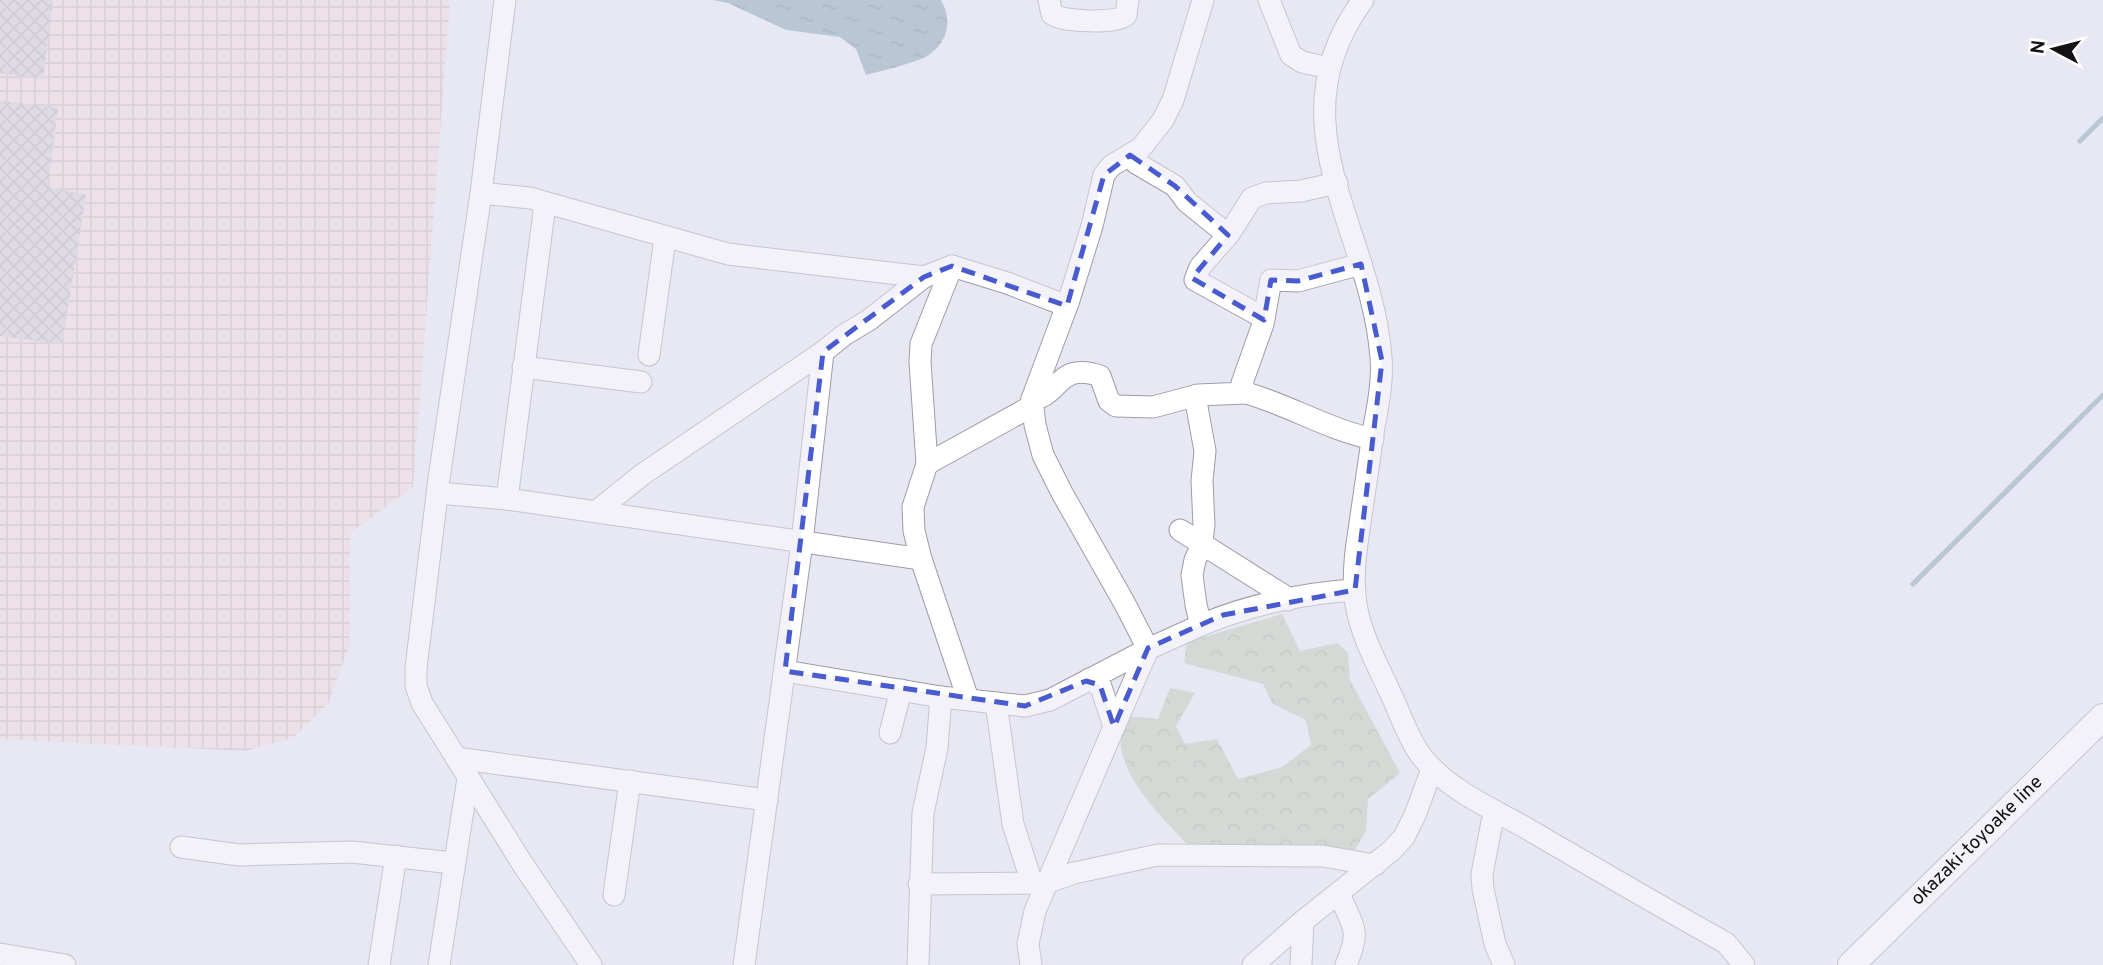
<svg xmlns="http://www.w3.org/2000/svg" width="2103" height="965" font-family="Overpass,sans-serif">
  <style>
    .industrial { fill: url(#industrial-grid) }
    .forest { fill: url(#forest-crowns) }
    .water { fill: url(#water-ripples) }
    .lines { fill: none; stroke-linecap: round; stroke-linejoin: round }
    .stream { stroke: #809eb0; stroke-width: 5 }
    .building { fill: url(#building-cross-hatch) }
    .minor-casing { stroke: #9c9da7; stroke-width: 23 }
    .major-casing { stroke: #9c9da7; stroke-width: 28 }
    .minor { stroke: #fff; stroke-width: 21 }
    .major { stroke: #fff; stroke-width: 26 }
    .marked { fill: none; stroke: #495bd0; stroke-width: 5; stroke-dasharray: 14 9; stroke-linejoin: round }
    .labels { text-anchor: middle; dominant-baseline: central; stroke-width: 5; stroke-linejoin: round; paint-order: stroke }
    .street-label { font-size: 19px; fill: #131316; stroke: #fff }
  </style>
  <defs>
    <pattern id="industrial-grid" width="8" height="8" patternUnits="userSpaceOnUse" patternTransform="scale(1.75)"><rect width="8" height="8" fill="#f1d7de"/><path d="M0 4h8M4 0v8" fill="none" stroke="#ceb8be"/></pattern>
    <pattern id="forest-crowns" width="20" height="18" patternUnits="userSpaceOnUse" patternTransform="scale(1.75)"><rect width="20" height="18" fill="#bcc8b1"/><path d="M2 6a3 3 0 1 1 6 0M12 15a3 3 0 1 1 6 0" fill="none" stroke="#a1ab98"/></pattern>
    <pattern id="water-ripples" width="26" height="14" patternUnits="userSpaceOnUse" patternTransform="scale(1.75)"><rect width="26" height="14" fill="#809eb0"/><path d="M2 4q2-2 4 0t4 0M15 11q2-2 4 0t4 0" fill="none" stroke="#68808e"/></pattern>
    <pattern id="building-cross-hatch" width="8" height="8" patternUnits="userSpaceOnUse" patternTransform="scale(1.75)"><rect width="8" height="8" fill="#d4ccd4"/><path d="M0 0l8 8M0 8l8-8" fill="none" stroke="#b5aeb5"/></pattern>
  </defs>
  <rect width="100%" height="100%" fill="#e7e8f3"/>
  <polygon class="industrial" points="0,0 450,0 413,487 350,533 350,644 328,704 293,738 245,751 0,739"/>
  <path class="forest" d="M1282,614L1300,651L1338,643L1348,653L1350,680L1400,773L1368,799L1366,831L1352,855L1191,848C1161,816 1105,766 1124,716L1158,719L1170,688L1195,693L1176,726L1185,744L1217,739L1238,779L1282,767L1311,745L1306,720L1273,704L1263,684L1184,663L1187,642Z"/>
  <path class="water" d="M713,0H941C952,19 949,40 930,54C921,62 880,71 866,75L856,49L840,37L786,30L728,3Z"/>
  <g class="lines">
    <g class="stream">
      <polyline points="2080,141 2103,118"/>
      <polyline points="1913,584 2103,395"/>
    </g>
  </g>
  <g class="building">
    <polygon points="0,0 53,0 43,79 0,73"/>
    <polygon points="0,101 58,108 48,187 86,195 62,344 0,336"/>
  </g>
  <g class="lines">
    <defs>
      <g id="minor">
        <polyline points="505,0 481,193 439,478 416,668 416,686 422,703 522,863 591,965"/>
        <path d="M1049,0L1052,14C1062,22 1117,24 1126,15L1128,0"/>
        <polyline points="1269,0 1291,55 1302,62 1329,68"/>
        <path d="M1363,0C1271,125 1372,229 1381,358C1383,381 1378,405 1374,427C1369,461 1364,495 1359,530C1355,554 1352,580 1356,604C1361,635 1376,662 1389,690C1400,712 1407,737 1422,757C1448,790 1491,808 1526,828C1593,867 1659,906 1726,943L1744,965"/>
        <polyline points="1130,155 1136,163 1175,186 1187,202 1228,235"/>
        <polyline points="481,193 530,198 728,254 924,277"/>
        <path d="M1361,264L1298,281L1271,280L1263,324L1242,383L1246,393C1289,405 1329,430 1373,439"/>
        <polyline points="952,266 921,344 920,362 927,464 913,507 914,531 921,559 968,699"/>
        <polyline points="1264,318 1195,280 1200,267 1229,234 1252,198 1266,193 1301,191 1337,183"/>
        <polyline points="649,355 665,238"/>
        <polyline points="523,367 641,382"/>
        <path d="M1195,396L1205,451L1202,481L1204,525L1201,548L1195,560L1192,575L1196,605L1201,625C1248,605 1304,593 1355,590"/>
        <path d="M1032,399C1060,397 1057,361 1100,376L1109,401L1116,406L1153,407L1198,395L1246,393"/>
        <polyline points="927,464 1032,406"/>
        <polyline points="438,493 507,499 921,559"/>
        <polyline points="507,499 545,204"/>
        <polyline points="597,511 643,474 823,352"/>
        <polyline points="1180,530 1283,595 1288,600"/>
        <polyline points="785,671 941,697 1025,706 1050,700 1148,649 1125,604 1062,493 1043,455 1035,425 1032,399 1069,300 1092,226 1104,175 1111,166 1141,148 1163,120 1173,100 1203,0"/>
        <polyline points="996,703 1013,824 1032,883"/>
        <polyline points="1114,727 1148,649 1201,625"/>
        <polyline points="890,733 901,690"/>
        <polyline points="456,758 767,800"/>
        <polyline points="1498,813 1492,822 1482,874 1483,889 1495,944 1504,965"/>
        <polyline points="181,847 239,855 352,852 453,863"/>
        <polyline points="919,884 1046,883 1074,873 1158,855 1322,856 1375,865"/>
        <path d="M1339,894C1354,929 1361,929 1346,965"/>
        <polyline points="614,895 630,781"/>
        <polyline points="0,954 65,965"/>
        <polyline points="379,965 396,856"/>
        <polyline points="439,965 468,778"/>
        <polyline points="744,965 802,542 823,352 844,335 869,320 924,277 952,266 1007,283 1067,306"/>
        <polyline points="918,965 923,813 937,748 941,697"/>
        <polyline points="1031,965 1028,944 1035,911 1114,727 1101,687 1089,679"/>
        <polyline points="1253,965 1303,921 1391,851 1404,837 1415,815 1432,769"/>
        <polyline points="1301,965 1303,921"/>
      </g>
      <g id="major">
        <path id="s1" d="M1851,965L2103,717"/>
      </g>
    </defs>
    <use href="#minor" class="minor-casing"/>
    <use href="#major" class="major-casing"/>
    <use href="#minor" class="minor"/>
    <use href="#major" class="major"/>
  </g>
  <path d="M0 0H2103V965H0ZM1130,155L1175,186L1228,235L1192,278L1264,320L1271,280L1298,281L1361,264L1382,361L1355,590L1223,615L1148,648L1114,727L1100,685L1086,681L1025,706L785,671L823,352L924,277L952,266L1067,306L1104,175Z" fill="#e7e8f3" fill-opacity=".55" fill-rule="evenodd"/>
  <path class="marked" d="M1130,155L1175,186L1228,235L1192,278L1264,320L1271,280L1298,281L1361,264L1382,361L1355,590L1223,615L1148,648L1114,727L1100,685L1086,681L1025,706L785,671L823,352L924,277L952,266L1067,306L1104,175Z"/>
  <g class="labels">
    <g class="street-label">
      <text stroke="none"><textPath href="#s1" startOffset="177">okazaki-toyoake line</textPath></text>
    </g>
  </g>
  <g transform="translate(2054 49) rotate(277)" stroke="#ffffff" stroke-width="5" paint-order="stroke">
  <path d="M0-5L12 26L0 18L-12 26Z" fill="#131316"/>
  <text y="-10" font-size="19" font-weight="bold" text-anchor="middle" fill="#131316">N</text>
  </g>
</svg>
